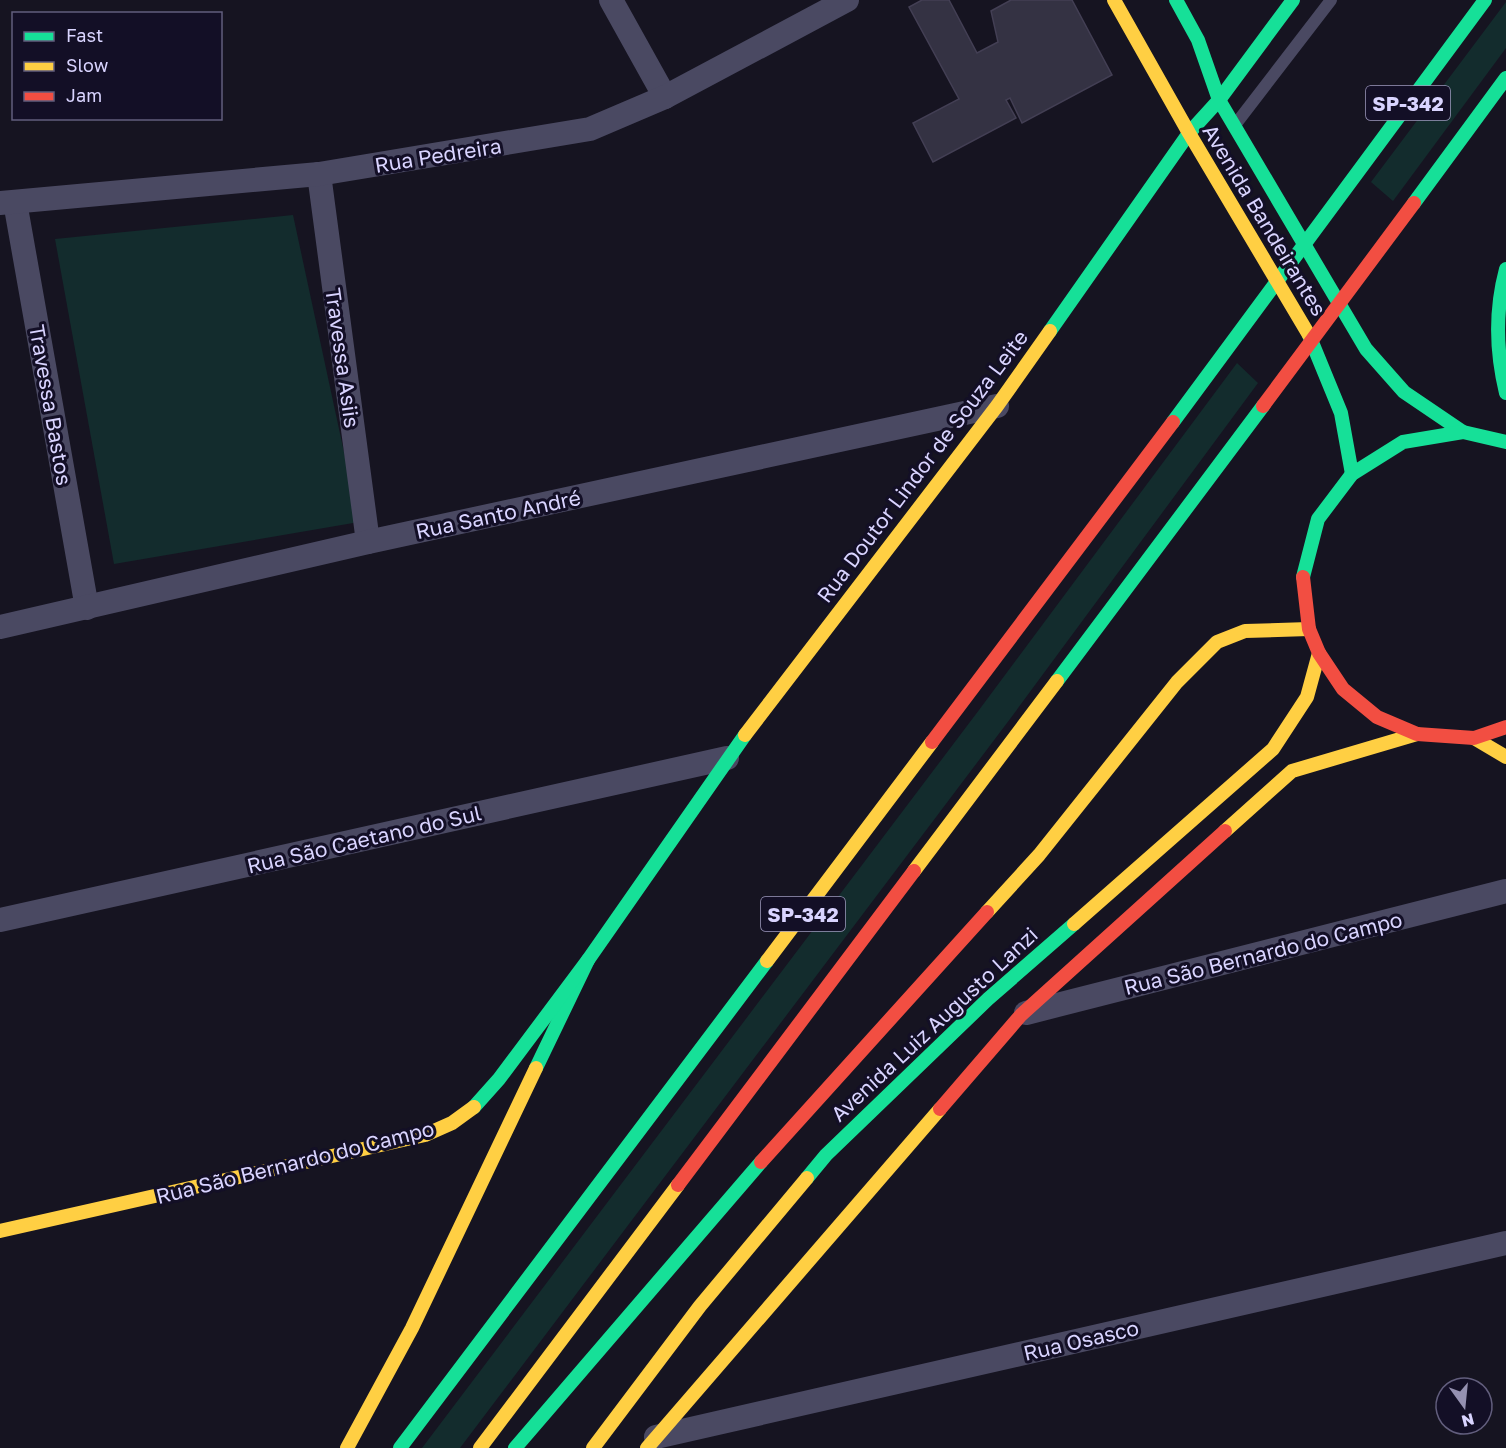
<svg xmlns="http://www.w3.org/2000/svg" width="1506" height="1448" font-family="'Golos Text',sans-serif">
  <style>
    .green { fill: #132c2d }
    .building { fill: #343243; stroke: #433f54; stroke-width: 1.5 }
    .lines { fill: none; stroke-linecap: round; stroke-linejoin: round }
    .lane { stroke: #4a4962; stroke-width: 12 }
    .street { stroke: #4a4962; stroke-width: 24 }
    .fast { stroke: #16e098; stroke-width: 14 }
    .slow { stroke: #ffcf43; stroke-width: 14 }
    .jam { stroke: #f24e42; stroke-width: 14 }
    .labels { text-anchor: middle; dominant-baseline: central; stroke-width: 6; stroke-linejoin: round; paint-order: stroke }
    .shield { fill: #130f26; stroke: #9e99be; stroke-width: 1.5 }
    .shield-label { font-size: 20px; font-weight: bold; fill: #d9d4ff }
    .street-label { font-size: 21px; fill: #d9d4ff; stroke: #130f26 }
  </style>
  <rect width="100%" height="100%" fill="#161421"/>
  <g class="green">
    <polygon points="1506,2 1506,48 1393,201 1371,182"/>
    <polygon points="293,215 359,522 114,564 55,239"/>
    <polygon points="1237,363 1258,383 1010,719 460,1448 422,1448 979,710"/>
  </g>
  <polygon class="building" points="922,0 949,0 977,53 998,42 991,11 1011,0 1072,0 1112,75 1022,123 1010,98 1006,100 1016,118 933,162 913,123 959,99 909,7"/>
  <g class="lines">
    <polyline class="lane" points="1235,125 1331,0"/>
    <g class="street">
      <polyline points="611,0 665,97"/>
      <polyline points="319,174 368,542"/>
      <polyline points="15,202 87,608"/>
      <polyline points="0,203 319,174 590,129 665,97 847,0"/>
      <polyline points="0,627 368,542 997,406"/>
      <polyline points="0,920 727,758"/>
      <polyline points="1026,1013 1506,891"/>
      <polyline points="656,1437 1506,1243"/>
    </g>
    <g class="fast">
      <polyline points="1176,0 1198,40 1219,100 1366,349 1404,392 1463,432"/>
      <polyline points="1414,203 1506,78"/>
      <path d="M1506,269C1495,310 1496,352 1506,393"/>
      <polyline points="1050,331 1189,133 1219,100 1293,0"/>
      <polyline points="1309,335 1341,413 1352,474"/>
      <polyline points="1173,422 1485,0"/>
      <polyline points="1303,577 1318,519 1352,474 1403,442 1463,432 1506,442"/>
      <polyline points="1057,681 1263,406"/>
      <polyline points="536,1068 588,960"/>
      <polyline points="474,1107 499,1079 588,960 745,735"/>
      <polyline points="807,1178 826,1155 988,999 1074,924"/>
      <polyline points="400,1448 767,961"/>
      <polyline points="515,1448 761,1162"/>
    </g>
    <g class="slow">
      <polyline points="1114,0 1189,133 1309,335"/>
      <polyline points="745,735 997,406 1050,331"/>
      <polyline points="1474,738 1506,757"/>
      <polyline points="1225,831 1292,771 1417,734"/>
      <polyline points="914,871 1057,681"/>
      <polyline points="987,912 1039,855 1177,682 1217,642 1245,631 1309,629"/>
      <polyline points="1074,924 1273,749 1307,697 1319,653"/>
      <polyline points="767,961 932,742"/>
      <polyline points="0,1231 425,1135 452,1123 474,1107"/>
      <polyline points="347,1448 412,1328 536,1068"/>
      <polyline points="480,1448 678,1185"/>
      <polyline points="593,1448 700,1306 807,1178"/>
      <polyline points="647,1448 940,1109"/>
    </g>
    <g class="jam">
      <polyline points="1263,406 1414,203"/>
      <polyline points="1303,577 1309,629 1319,653 1343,689 1377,717 1417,734 1474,738 1506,727"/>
      <polyline points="932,742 1173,422"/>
      <polyline points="940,1109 1021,1015 1225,831"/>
      <polyline points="761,1162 987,912"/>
      <polyline points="678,1185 914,871"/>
    </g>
  </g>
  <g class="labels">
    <g class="shield">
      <rect x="1366" y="86" width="84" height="34" rx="4.5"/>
      <rect x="761" y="897" width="84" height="34" rx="4.5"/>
    </g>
    <g class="shield-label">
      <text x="1408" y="103">SP-342</text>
      <text x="803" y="914">SP-342</text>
    </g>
    <g class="street-label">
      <text transform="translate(438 155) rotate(-9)">Rua Pedreira</text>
      <text transform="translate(1265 220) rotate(59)">Avenida Bandeirantes</text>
      <text transform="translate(343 358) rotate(82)">Travessa Asiis</text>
      <text transform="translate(51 405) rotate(80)">Travessa Bastos</text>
      <text transform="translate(922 466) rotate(-53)">Rua Doutor Lindor de Souza Leite</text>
      <text transform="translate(498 514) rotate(-12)">Rua Santo André</text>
      <text transform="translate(364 839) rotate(-13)">Rua São Caetano do Sul</text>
      <text transform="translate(1263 953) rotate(-14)">Rua São Bernardo do Campo</text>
      <text transform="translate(934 1024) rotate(-43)">Avenida Luiz Augusto Lanzi</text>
      <text transform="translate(295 1162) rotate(-14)">Rua São Bernardo do Campo</text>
      <text transform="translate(1081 1340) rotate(-13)">Rua Osasco</text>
    </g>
  </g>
  <rect x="12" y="12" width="210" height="108" fill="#130f26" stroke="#625e7d" stroke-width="1.5"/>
  <rect x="24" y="32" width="30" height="9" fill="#16e098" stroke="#625e7d" stroke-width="1.5"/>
  <text x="66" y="42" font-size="18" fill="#d9d4ff">Fast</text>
  <rect x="24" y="62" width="30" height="9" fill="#ffcf43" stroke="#625e7d" stroke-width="1.5"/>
  <text x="66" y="72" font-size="18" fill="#d9d4ff">Slow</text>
  <rect x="24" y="92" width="30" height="9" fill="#f24e42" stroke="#625e7d" stroke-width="1.5"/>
  <text x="66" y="102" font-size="18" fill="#d9d4ff">Jam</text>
  <g transform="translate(1464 1406) rotate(165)"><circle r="28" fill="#130f26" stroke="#625e7d" stroke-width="1.5"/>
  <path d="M0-4.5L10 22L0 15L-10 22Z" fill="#9591b1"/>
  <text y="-9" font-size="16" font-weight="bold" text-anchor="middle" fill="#d9d4ff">N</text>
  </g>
</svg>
